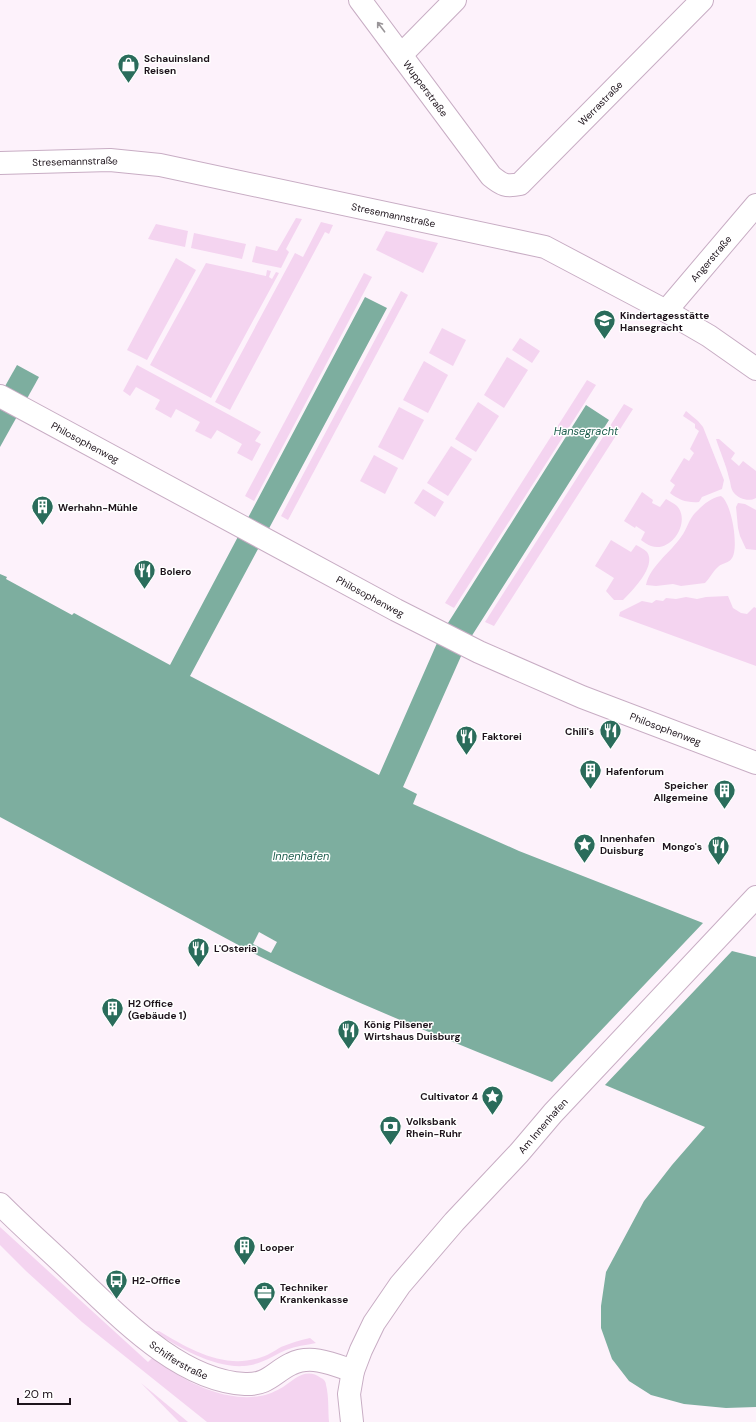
<svg xmlns="http://www.w3.org/2000/svg" width="756" height="1422" font-family="'DM Sans',sans-serif">
  <style>
    .green { fill: #f4d4f0 }
    .water { fill: #7dae9f }
    .pier { fill: #fdf2fb }
    .lines { fill: none; stroke-linecap: round; stroke-linejoin: round }
    .minor-casing { stroke: #c8adc4; stroke-width: 24 }
    .minor { stroke: #fff; stroke-width: 22 }
    .oneway { stroke: #999598 }
    .labels { text-anchor: middle; dominant-baseline: central; stroke-width: 3; stroke-linejoin: round; paint-order: stroke }
    .poi-label { font-size: 10px; font-weight: bold; fill: #1d131b; stroke: #fff; text-anchor: start }
    .street-label { font-size: 10px; fill: #1d131b; stroke: #fff }
    .water-label { font-size: 11px; font-style: italic; fill: #216050; stroke: #fff }
  </style>
  <rect width="100%" height="100%" fill="#fdf2fb"/>
  <g class="green">
    <polygon points="296,218 302,219 286,249 289,252 281,268 252,262 256,246 277,251"/>
    <polygon points="321,222 333,225 329,234 325,232 230,410 215,402 295,253 303,257"/>
    <polygon points="156,224 188,231 185,247 148,239"/>
    <polygon points="386,231 438,243 423,273 376,250"/>
    <polygon points="194,233 246,244 242,259 191,248"/>
    <polygon points="176,258 196,270 147,360 127,350"/>
    <polygon points="206,263 266,276 267,270 271,271 269,277 272,279 276,272 279,273 211,398 150,365"/>
    <polygon points="364,273 372,277 254,501 245,496"/>
    <polygon points="401,291 408,295 288,520 281,516"/>
    <polygon points="442,328 466,340 453,366 429,353"/>
    <polygon points="520,338 540,351 532,363 512,350"/>
    <polygon points="507,357 528,370 504,408 484,395"/>
    <polygon points="424,361 448,375 428,413 403,400"/>
    <polygon points="137,365 261,432 255,441 261,444 252,461 237,453 242,444 217,430 211,439 195,431 200,422 176,409 171,418 155,409 160,400 136,387 130,396 123,391"/>
    <polygon points="587,380 596,385 454,608 445,603"/>
    <polygon points="478,402 499,416 476,452 455,439"/>
    <polygon points="624,404 633,409 494,626 485,622"/>
    <polygon points="399,407 424,420 403,460 378,447"/>
    <path d="M686,411L698,421L703,427L724,480L722,489L702,497L699,502C687,503 679,500 670,493L675,485L670,481L684,458L689,461L694,453L690,449L699,431L695,428V424L683,416Z"/>
    <path d="M716,439H719L735,453L731,459L739,466L743,461L756,471V498C749,502 739,499 734,493C730,488 731,483 729,478C726,464 720,452 716,439Z"/>
    <polygon points="451,446 472,459 448,496 427,483"/>
    <polygon points="374,455 398,468 385,494 360,481"/>
    <polygon points="423,489 444,502 435,517 414,503"/>
    <path d="M642,492L653,500L652,503L660,507L666,499C669,501 674,503 677,506C691,521 672,553 651,546C648,545 644,542 641,540L645,532L636,526L635,528L624,521Z"/>
    <path d="M721,496C732,503 739,548 732,558C729,563 723,563 719,566C713,571 710,578 705,583L681,586L673,584L656,586L646,585C650,566 671,552 681,537C687,529 689,519 695,513C703,505 710,498 721,496Z"/>
    <polygon points="738,503 745,504 756,510 756,550 746,549 740,536 738,528 736,507"/>
    <path d="M611,540L631,552L636,545C640,547 644,549 647,552C657,566 632,591 623,600H614L606,591L614,578L595,566Z"/>
    <polygon points="728,596 733,608 741,613 747,614 754,607 756,608 756,666 619,616 620,612 642,601 652,603 656,600 663,601 666,598 676,599 686,597 697,599 706,597"/>
    <path d="M0,1227L148,1362L154,1356C162,1363 170,1370 178,1375C201,1389 233,1401 260,1396C268,1395 276,1391 283,1387C295,1379 306,1367 321,1378C324,1379 326,1382 326,1385C329,1396 328,1411 329,1422H207L82,1322L26,1271L0,1245Z"/>
    <path d="M156,1331H159C189,1349 223,1369 259,1358C267,1356 274,1351 281,1347C291,1343 300,1340 310,1338L316,1343C306,1345 296,1346 286,1350C278,1353 270,1359 261,1362C256,1364 249,1366 244,1366C214,1368 180,1348 156,1333Z"/>
    <polygon points="141,1383 188,1422 179,1422"/>
  </g>
  <g class="water">
    <path d="M365,297L387,308L190,676L379,775L441,634L586,405L609,420L466,645L403,787L417,794L413,804L519,851L703,923L552,1082C453,1042 354,1003 259,956L0,817V574L7,577L6,579L72,615L74,613L170,665Z"/>
    <polygon points="17,365 39,377 0,447 0,395"/>
    <polygon points="732,951 756,957 756,1407 726,1408 684,1404 651,1395 629,1381 612,1359 601,1328 601,1306 606,1272 644,1201 672,1165 705,1127 605,1085"/>
  </g>
  <polygon class="pier" points="259,932 277,942 271,953 253,944"/>
  <g class="lines">
    <defs>
      <g id="minor">
        <path id="s1" d="M360,0L491,176C502,185 506,187 520,184L702,0"/>
        <polyline points="401,55 455,0"/>
        <path id="s2" d="M0,163L110,160L160,165L545,247L666,311L709,336L756,369"/>
        <path id="s3" d="M666,311L756,205"/>
        <path id="s4" d="M0,396L396,610L479,652L582,697L756,763"/>
        <path id="s5" d="M0,1204C24,1228 49,1250 73,1273C118,1315 179,1381 245,1384C268,1385 274,1372 291,1364C311,1354 333,1364 353,1371"/>
        <path id="s6" d="M352,1422L349,1394L353,1371L361,1350L374,1323L400,1285L454,1222L519,1153L553,1113L756,897"/>
      </g>
    </defs>
    <use href="#minor" class="minor-casing"/>
    <use href="#minor" class="minor"/>
  </g>
  <defs><path id="oneway-shaft" d="M-6 0H5M1.5-3L5.5 0L1.5 3" fill="none" stroke-width="1.6" stroke-linecap="round" stroke-linejoin="round"/></defs>
  <use class="oneway" href="#oneway-shaft" transform="translate(381 27) rotate(-127)"/>
  <defs>
    <symbol id="shop-pin" viewBox="-11 -11 22 30"><path d="M0 17L-7.5 6A9.5 9.5 0 1 1 7.5 6Z" fill="#2a6c5b" stroke="#fff"/><path d="M-5-2.5h2.3a2.7 3.5 0 0 1 5.4 0H5L5.5 6h-11ZM-1.5-2.5h3a1.5 2.3 0 0 0-3 0Z" fill="#fff"/></symbol>
    <symbol id="school-pin" viewBox="-11 -11 22 30"><path d="M0 17L-7.5 6A9.5 9.5 0 1 1 7.5 6Z" fill="#2a6c5b" stroke="#fff"/><path d="M0-5L7-2L0 1L-7-2ZM-4 1L0 2.5L4 1V4Q0 6-4 4Z" fill="#fff"/></symbol>
    <symbol id="building-pin" viewBox="-11 -11 22 30"><path d="M0 17L-7.5 6A9.5 9.5 0 1 1 7.5 6Z" fill="#2a6c5b" stroke="#fff"/><path d="M-4-6H4V6H1V3H-1V6H-4ZM-2.5-4.3h1.7v1.8h-1.7ZM.8-4.3h1.7v1.8H.8ZM-2.5-1h1.7V.8h-1.7ZM.8-1h1.7V.8H.8Z" fill="#fff"/></symbol>
    <symbol id="restaurant-pin" viewBox="-11 -11 22 30"><path d="M0 17L-7.5 6A9.5 9.5 0 1 1 7.5 6Z" fill="#2a6c5b" stroke="#fff"/><path d="M-5-6h1v4h1v-4h1v4h1v-4h1v5L-1.5 .5V6h-2V.5L-5-1ZM5-6V6H3V1.5H1.5Q1.5-4 5-6Z" fill="#fff"/></symbol>
    <symbol id="sight-pin" viewBox="-11 -11 22 30"><path d="M0 17L-7.5 6A9.5 9.5 0 1 1 7.5 6Z" fill="#2a6c5b" stroke="#fff"/><path d="M0-6L1.8-2.2L6-1.7L2.9 1.2L3.7 5.4L0 3.3L-3.7 5.4L-2.9 1.2L-6-1.7L-1.8-2.2Z" fill="#fff"/></symbol>
    <symbol id="bank-pin" viewBox="-11 -11 22 30"><path d="M0 17L-7.5 6A9.5 9.5 0 1 1 7.5 6Z" fill="#2a6c5b" stroke="#fff"/><path d="M-6-4H6V4H-6ZM0-2.3a2.3 2.3 0 1 0 0 4.6a2.3 2.3 0 1 0 0-4.6Z" fill="#fff"/></symbol>
    <symbol id="bus-pin" viewBox="-11 -11 22 30"><path d="M0 17L-7.5 6A9.5 9.5 0 1 1 7.5 6Z" fill="#2a6c5b" stroke="#fff"/><path d="M-5-6H5V4H4V6H2V4H-2V6H-4V4H-5ZM-3.5-4V0h7V-4ZM-3.5 1.2v1.5H-2V1.2ZM2 1.2v1.5H3.5V1.2Z" fill="#fff"/></symbol>
    <symbol id="office-pin" viewBox="-11 -11 22 30"><path d="M0 17L-7.5 6A9.5 9.5 0 1 1 7.5 6Z" fill="#2a6c5b" stroke="#fff"/><path d="M-6-3h4V-5.5h4V-3h4V5H-6ZM-1-4.5V-3h2v-1.5ZM-6 0V1H6V0Z" fill="#fff"/></symbol>
  </defs>
  <g fill-rule="evenodd">
    <use href="#shop-pin" x="116" y="52" width="25" height="34"/>
    <use href="#school-pin" x="592" y="308" width="25" height="34"/>
    <use href="#building-pin" x="30" y="494" width="25" height="34"/>
    <use href="#restaurant-pin" x="132" y="558" width="25" height="34"/>
    <use href="#restaurant-pin" x="598" y="718" width="25" height="34"/>
    <use href="#restaurant-pin" x="454" y="724" width="25" height="34"/>
    <use href="#building-pin" x="578" y="758" width="25" height="34"/>
    <use href="#building-pin" x="712" y="778" width="25" height="34"/>
    <use href="#sight-pin" x="572" y="832" width="25" height="34"/>
    <use href="#restaurant-pin" x="706" y="834" width="25" height="34"/>
    <use href="#restaurant-pin" x="186" y="936" width="25" height="34"/>
    <use href="#building-pin" x="100" y="996" width="25" height="34"/>
    <use href="#restaurant-pin" x="336" y="1018" width="25" height="34"/>
    <use href="#sight-pin" x="480" y="1084" width="25" height="34"/>
    <use href="#bank-pin" x="378" y="1114" width="25" height="34"/>
    <use href="#building-pin" x="232" y="1234" width="25" height="34"/>
    <use href="#bus-pin" x="104" y="1268" width="25" height="34"/>
    <use href="#office-pin" x="252" y="1280" width="25" height="34"/>
  </g>
  <g class="labels">
    <g class="poi-label">
      <text x="144" y="58">Schauinsland<tspan x="144" dy="12">Reisen</tspan></text>
      <text x="620" y="315">Kindertagesstätte<tspan x="620" dy="12">Hansegracht</tspan></text>
      <text x="58" y="507">Werhahn-Mühle</text>
      <text x="160" y="571">Bolero</text>
      <text x="594" y="731" text-anchor="end">Chili's</text>
      <text x="482" y="736">Faktorei</text>
      <text x="606" y="771">Hafenforum</text>
      <text x="708" y="785" text-anchor="end">Speicher<tspan x="708" dy="12">Allgemeine</tspan></text>
      <text x="600" y="838">Innenhafen<tspan x="600" dy="12">Duisburg</tspan></text>
      <text x="702" y="846" text-anchor="end">Mongo's</text>
      <text x="214" y="948">L'Osteria</text>
      <text x="128" y="1003">H2 Office<tspan x="128" dy="12">(Gebäude 1)</tspan></text>
      <text x="364" y="1024">König Pilsener<tspan x="364" dy="12">Wirtshaus Duisburg</tspan></text>
      <text x="478" y="1096" text-anchor="end">Cultivator 4</text>
      <text x="406" y="1121">Volksbank<tspan x="406" dy="12">Rhein-Ruhr</tspan></text>
      <text x="260" y="1247">Looper</text>
      <text x="132" y="1280">H2-Office</text>
      <text x="280" y="1287">Techniker<tspan x="280" dy="12">Krankenkasse</tspan></text>
    </g>
    <g class="street-label">
      <text stroke="none"><textPath href="#s1" startOffset="110">Wupperstraße</textPath></text>
      <text stroke="none"><textPath href="#s1" startOffset="365">Werrastraße</textPath></text>
      <text stroke="none"><textPath href="#s2" startOffset="75">Stresemannstraße</textPath></text>
      <text stroke="none"><textPath href="#s2" startOffset="399">Stresemannstraße</textPath></text>
      <text stroke="none"><textPath href="#s3" startOffset="69">Angerstraße</textPath></text>
      <text stroke="none"><textPath href="#s4" startOffset="97">Philosophenweg</textPath></text>
      <text stroke="none"><textPath href="#s4" startOffset="421">Philosophenweg</textPath></text>
      <text stroke="none"><textPath href="#s4" startOffset="745">Philosophenweg</textPath></text>
      <text stroke="none"><textPath href="#s6" startOffset="364">Am Innenhafen</textPath></text>
      <text stroke="none"><textPath href="#s5" startOffset="238">Schifferstraße</textPath></text>
    </g>
    <g class="water-label">
      <text x="586" y="431">Hansegracht</text>
      <text x="301" y="856">Innenhafen</text>
    </g>
  </g>
  <path d="M18 1398v6h52v-6" fill="none" stroke="#1d131b" stroke-width="2"/>
  <text x="24" y="1398" font-size="12" fill="#1d131b" stroke="#ffffff" stroke-width="3" paint-order="stroke">20 m</text>
</svg>
